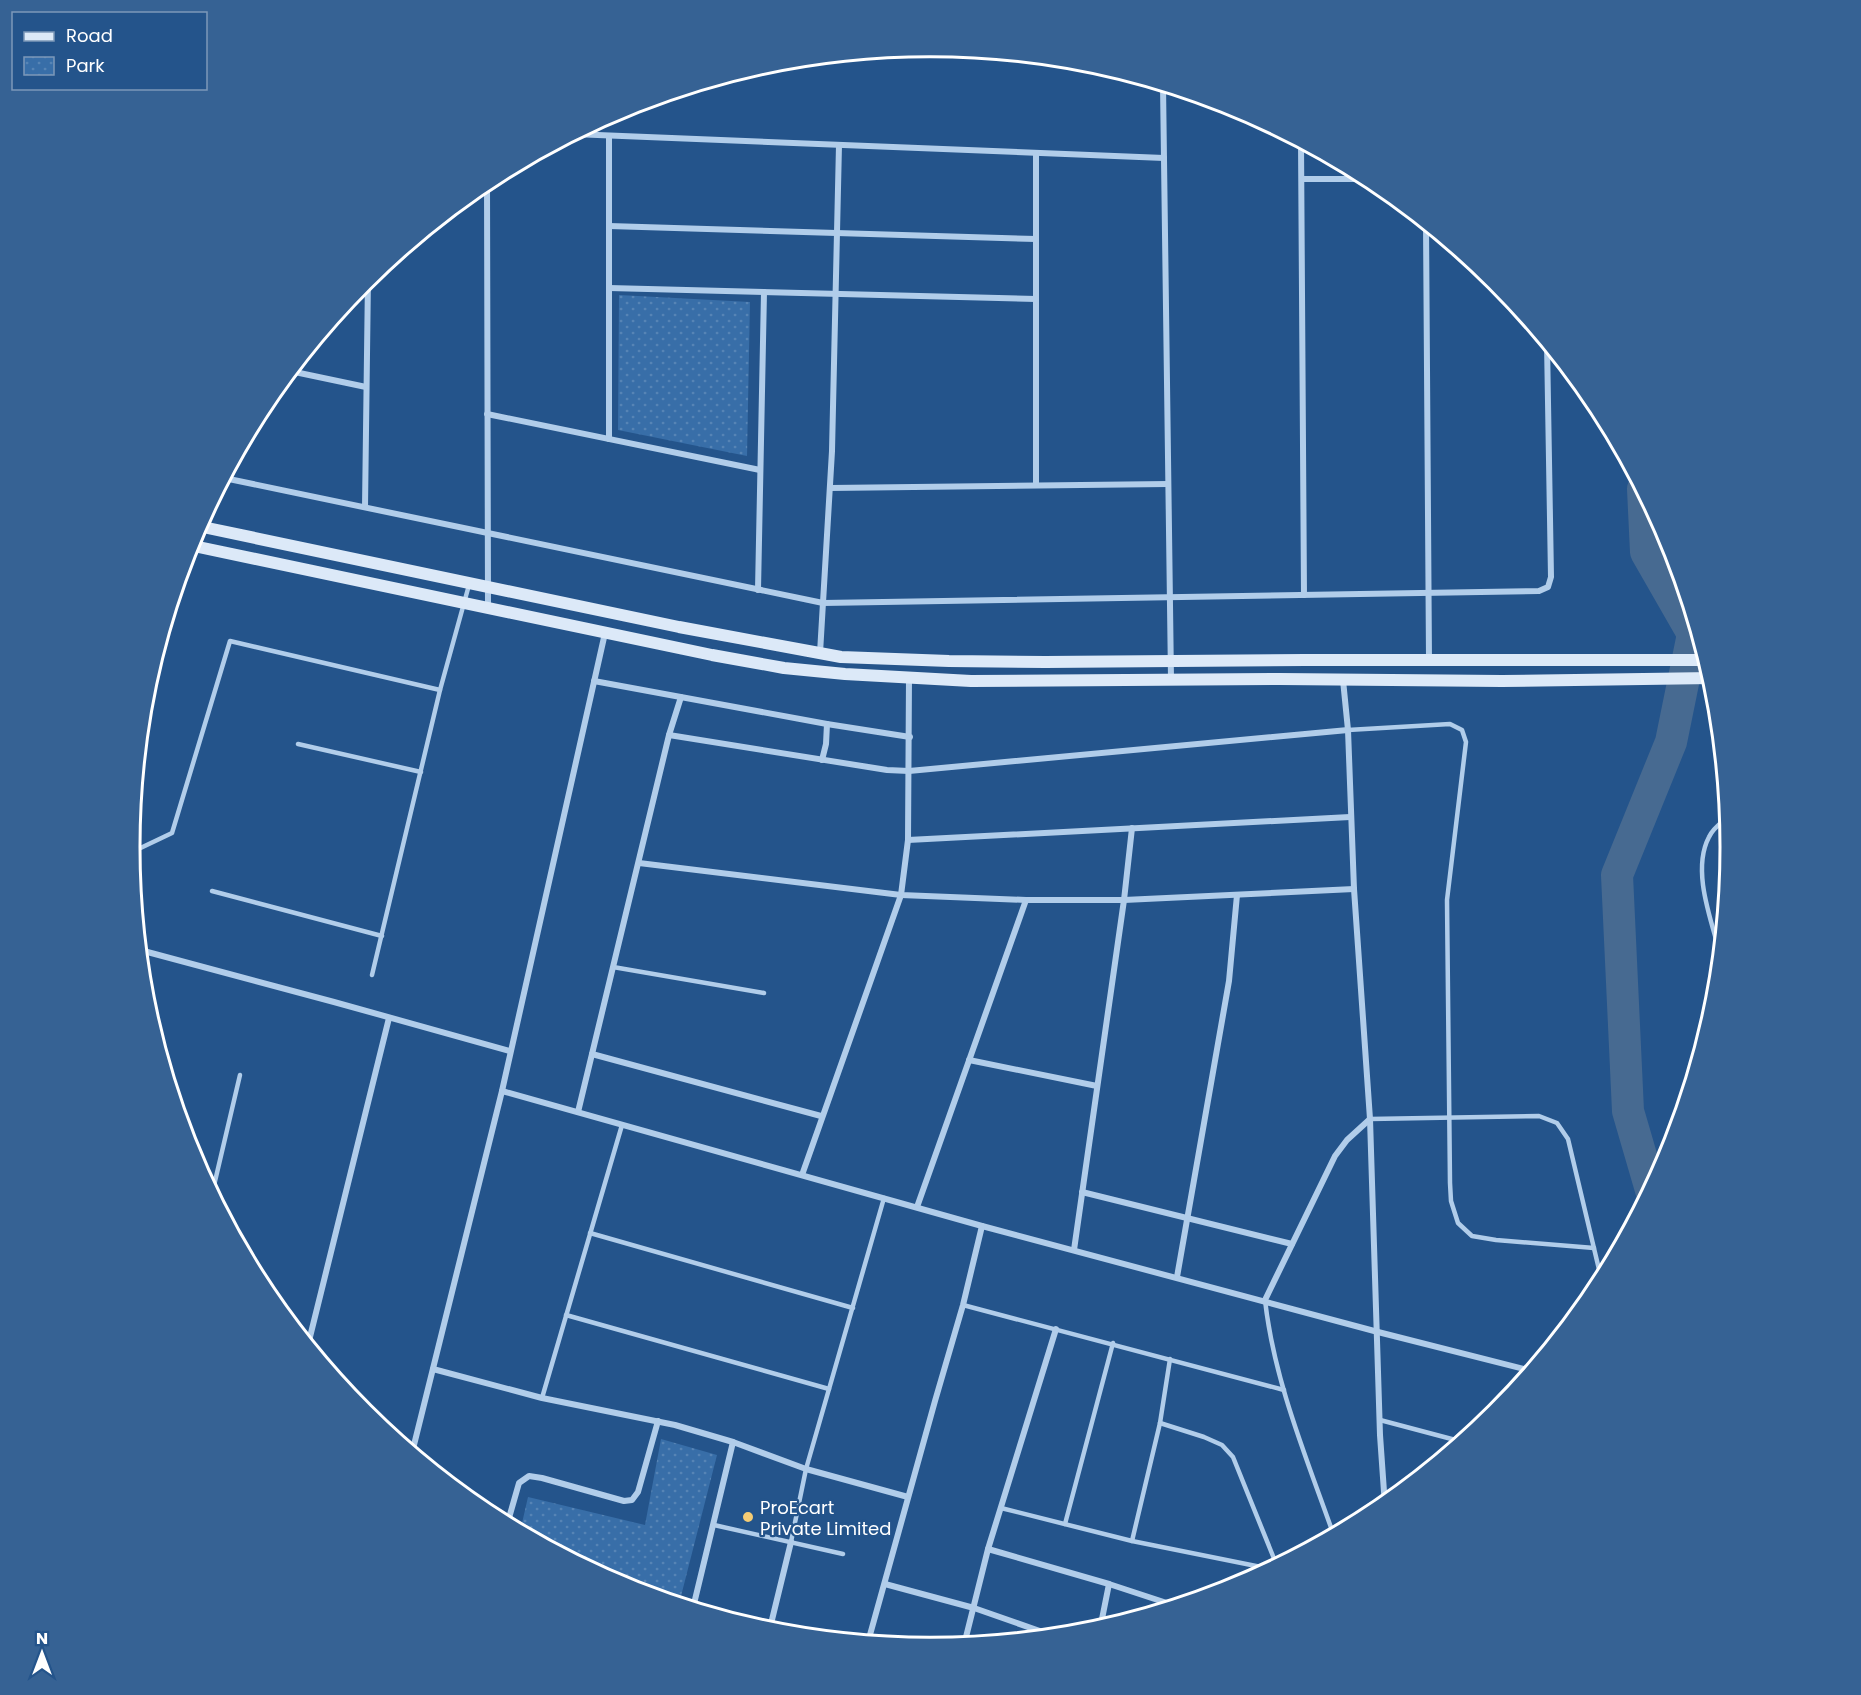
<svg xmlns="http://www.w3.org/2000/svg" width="1861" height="1695" font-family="Poppins,sans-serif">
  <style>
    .park { fill: url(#park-dots) }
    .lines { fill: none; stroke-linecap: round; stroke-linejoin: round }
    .river { stroke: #476a91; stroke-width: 32 }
    .lane { stroke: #b1cdea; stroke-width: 4.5 }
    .street { stroke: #b1cdea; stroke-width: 6 }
    .secondary { stroke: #dce9f8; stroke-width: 12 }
    .poi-dot { fill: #f5cc74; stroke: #24548b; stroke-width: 2 }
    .labels { text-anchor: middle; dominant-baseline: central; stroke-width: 4.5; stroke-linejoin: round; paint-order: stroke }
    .poi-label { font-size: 18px; fill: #fff; stroke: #24548b; text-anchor: start }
    .rim { fill: none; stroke: #fff; stroke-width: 3 }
  </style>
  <defs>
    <pattern id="park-dots" width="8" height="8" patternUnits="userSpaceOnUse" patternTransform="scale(1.5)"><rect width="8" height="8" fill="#386ea8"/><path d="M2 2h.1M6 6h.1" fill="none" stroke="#5684b5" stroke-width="1.8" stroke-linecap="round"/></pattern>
  </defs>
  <rect width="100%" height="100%" fill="#24548b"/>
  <g class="park">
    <polygon points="619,295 750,302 747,456 618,430"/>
    <polygon points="661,1439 717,1455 679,1604 624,1587 520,1532 528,1497 645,1525"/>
  </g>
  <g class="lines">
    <polyline class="river" points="1643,489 1646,552 1693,634 1671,742 1617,875 1628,1111 1651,1190"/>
    <g class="lane">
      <polyline points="1348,730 1450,724 1462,730 1466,742 1447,900 1450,1183 1451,1201 1458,1223 1472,1236 1496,1240 1594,1248"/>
      <polyline points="298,744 421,772"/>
      <polyline points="130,853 172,833 230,641 440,690"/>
      <polyline points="212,891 382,936"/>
      <path d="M1721,957C1712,922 1691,871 1709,837C1713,828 1721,823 1728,817"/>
      <polyline points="613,967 764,993"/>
      <polyline points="372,975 440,690 469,585"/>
      <polyline points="1370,1119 1539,1116 1557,1123 1568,1139 1602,1282"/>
      <polyline points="212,1194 240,1075"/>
      <polyline points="590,1233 853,1308"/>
      <path d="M1265,1300C1274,1381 1307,1459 1334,1536"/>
      <polyline points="963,1305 1284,1390"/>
      <polyline points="566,1315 829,1389"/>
      <polyline points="542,1398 622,1125"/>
      <polyline points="1380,1420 1463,1442"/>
      <polyline points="1160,1423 1204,1437 1222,1445 1233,1457 1277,1566"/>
      <polyline points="1001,1508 1132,1541 1271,1569"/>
      <polyline points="1065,1524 1113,1343"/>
      <polyline points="714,1525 843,1554"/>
      <polyline points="1132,1541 1160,1423 1170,1359"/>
      <polyline points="791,1542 806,1469 884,1198"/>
    </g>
    <g class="street">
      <polyline points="1163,85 1171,679"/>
      <polyline points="573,134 1164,158"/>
      <polyline points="1301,142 1304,595"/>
      <polyline points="1036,153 1036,485"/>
      <polyline points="1302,179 1370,179"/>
      <polyline points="487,181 488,607"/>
      <polyline points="1426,223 1429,660"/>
      <polyline points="609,226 1036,239"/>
      <polyline points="609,288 1036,299"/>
      <polyline points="290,371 366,387"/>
      <polyline points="487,414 760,470"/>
      <polyline points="609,439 609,136"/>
      <polyline points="224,478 823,603 1539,591 1548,587 1551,577 1547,343"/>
      <polyline points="830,488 1168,484"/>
      <polyline points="365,507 368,278"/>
      <polyline points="758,590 764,292"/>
      <polyline points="820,653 832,451 839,145"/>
      <polyline points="1343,680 1348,730 1354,889 1370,1119 1380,1435 1385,1506"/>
      <polyline points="594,681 827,724 910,737"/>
      <polyline points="669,735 887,770 909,771 1348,730"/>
      <polyline points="822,760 826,744 827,724"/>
      <polyline points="908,840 1350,817"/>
      <polyline points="639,863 901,895 1026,900 1124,900 1354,889"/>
      <polyline points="140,950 334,1002 510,1051"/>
      <polyline points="592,1054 821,1116"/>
      <polyline points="969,1060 1097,1086"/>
      <polyline points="502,1091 982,1226 1378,1332 1532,1371"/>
      <polyline points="578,1112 669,735 681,697"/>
      <polyline points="802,1175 901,895 908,840 909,678"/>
      <polyline points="1082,1192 1292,1244"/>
      <polyline points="917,1207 1026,900"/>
      <polyline points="1074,1250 1124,900 1132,828"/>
      <polyline points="1177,1277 1229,981 1237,895"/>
      <polyline points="1265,1300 1335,1156 1347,1140 1370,1119"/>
      <polyline points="308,1345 389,1018"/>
      <polyline points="433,1369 542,1398 675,1425 733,1442 806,1469 908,1497"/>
      <polyline points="412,1453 502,1091 605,633"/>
      <polyline points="507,1525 519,1483 529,1476 542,1478 624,1501 632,1500 638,1492 658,1421"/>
      <polyline points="988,1549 1109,1584 1176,1606"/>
      <polyline points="885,1584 974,1608 1054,1636"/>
      <polyline points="693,1608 733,1442"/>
      <polyline points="1100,1629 1109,1584"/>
      <polyline points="769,1632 791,1542"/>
      <polyline points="868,1642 935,1401 963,1305 982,1226"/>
      <polyline points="964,1645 988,1549 1056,1329"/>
    </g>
    <g class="secondary">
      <polyline points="198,526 679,627 841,657 949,661 1045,662 1305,660 1707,660"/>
      <polyline points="189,545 712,655 784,668 845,674 971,681 1280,679 1502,681 1712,678"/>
    </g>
  </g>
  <circle class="poi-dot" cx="748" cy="1517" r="6"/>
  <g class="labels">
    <g class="poi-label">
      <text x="760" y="1507">ProEcart<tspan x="760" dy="21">Private Limited</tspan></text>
    </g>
  </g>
  <path d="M0 0H1861V1695H0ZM140 847a790 790 0 1 1 1580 0a790 790 0 1 1-1580 0Z" fill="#366294" fill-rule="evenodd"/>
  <path class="rim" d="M140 847a790 790 0 1 1 1580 0a790 790 0 1 1-1580 0Z"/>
  <rect x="12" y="12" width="195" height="78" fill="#24548b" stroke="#7c98b9" stroke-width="1.5"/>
  <rect x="24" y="32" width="30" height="9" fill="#dce9f8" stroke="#7c98b9" stroke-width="1.5"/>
  <text x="66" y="42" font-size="18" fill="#ffffff">Road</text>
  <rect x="24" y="57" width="30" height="18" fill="url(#park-dots)" stroke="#7c98b9" stroke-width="1.5"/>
  <text x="66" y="72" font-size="18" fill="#ffffff">Park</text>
  <g transform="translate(42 1653)" stroke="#24548b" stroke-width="4.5" paint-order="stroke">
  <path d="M0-4.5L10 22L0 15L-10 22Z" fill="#ffffff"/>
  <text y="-9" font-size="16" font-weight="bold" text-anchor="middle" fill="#ffffff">N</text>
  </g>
</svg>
